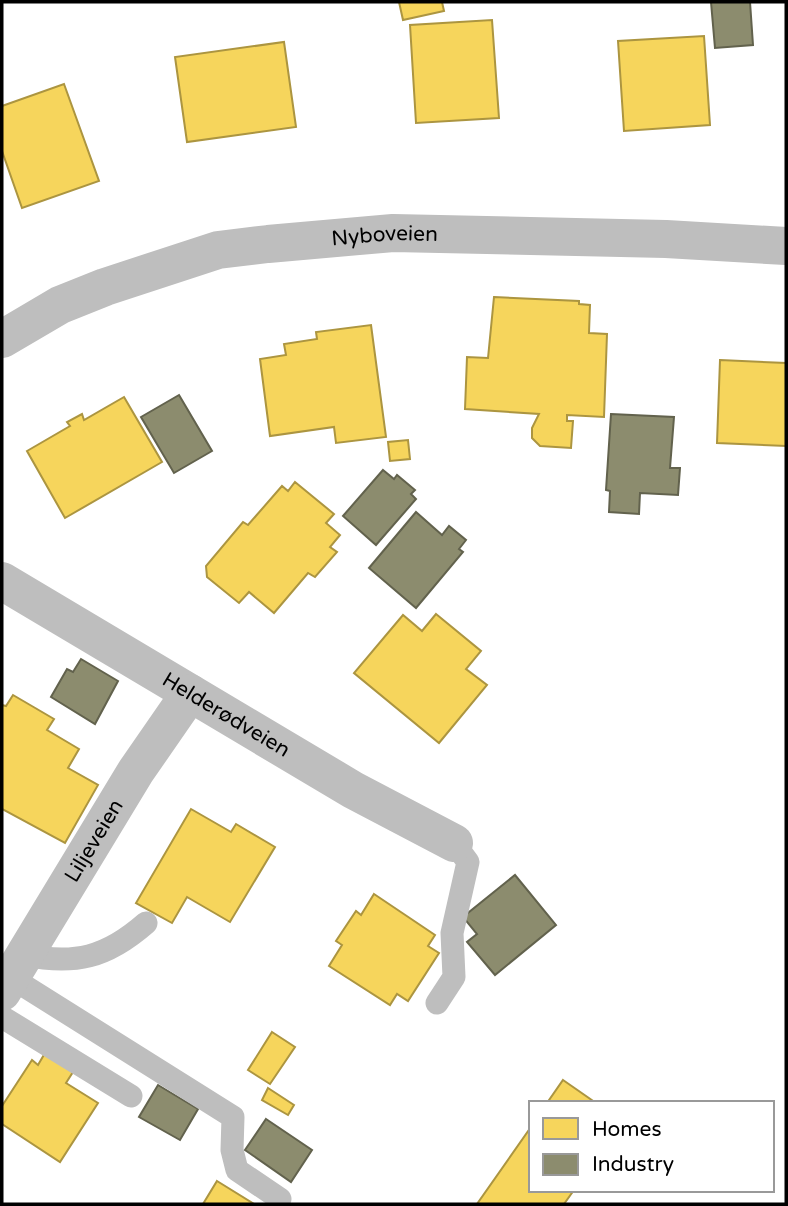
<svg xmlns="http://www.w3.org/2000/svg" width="788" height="1206" font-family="'Varela Round',sans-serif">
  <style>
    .homes { fill: #f6d55c; stroke: #ac9540; stroke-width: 2 }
    .industry { fill: #8c8c6e; stroke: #62624d; stroke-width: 2 }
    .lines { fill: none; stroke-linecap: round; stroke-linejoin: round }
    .lane { stroke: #bebebe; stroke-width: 23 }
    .street { stroke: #bebebe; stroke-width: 38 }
    .labels { text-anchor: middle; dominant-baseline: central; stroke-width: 7; stroke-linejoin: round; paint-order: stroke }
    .street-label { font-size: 21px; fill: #000; stroke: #fff }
  </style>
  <rect width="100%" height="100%" fill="#fff"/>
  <g class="homes">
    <polygon points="399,2 442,2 444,11 403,20"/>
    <polygon points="492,20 499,118 416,123 410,25"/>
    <polygon points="704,36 710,125 624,131 618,41"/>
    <polygon points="284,42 296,127 187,142 175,57"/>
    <polygon points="64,84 99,181 22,208 2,151 2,106"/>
    <polygon points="494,297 579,301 579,304 590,305 589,333 607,334 604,417 567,415 567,421 573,421 571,448 540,446 532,438 532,428 539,414 465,409 467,357 488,358"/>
    <polygon points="371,325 386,437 336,443 334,427 270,436 260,359 286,355 284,344 317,339 316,332"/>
    <polygon points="720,360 786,363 786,446 717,443"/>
    <polygon points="124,397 162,462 65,518 27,451 70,426 67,422 82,414 84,420"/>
    <polygon points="408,440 410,459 390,461 388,442"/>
    <polygon points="295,482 334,514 326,523 340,535 330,547 337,552 315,577 308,573 274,613 249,592 239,603 207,577 206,566 243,522 248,525 282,486 288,491"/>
    <polygon points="436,614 481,651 466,669 487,685 439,743 354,673 403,615 422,631"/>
    <polygon points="13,695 54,719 47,730 79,749 68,768 98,785 65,843 2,809 2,705 6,706"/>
    <polygon points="191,809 231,832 236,824 275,847 230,922 187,897 172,923 136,903"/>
    <polygon points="374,894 435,935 428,946 439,953 408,1001 397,994 390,1005 329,966 342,945 336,941 356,911 361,915"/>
    <polygon points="272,1032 295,1047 270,1084 248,1070"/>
    <polygon points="45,1053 73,1072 66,1083 98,1103 60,1162 2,1124 2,1106 32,1060 38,1065"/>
    <polygon points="563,1080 596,1103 547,1103"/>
    <polygon points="268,1088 294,1105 288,1115 262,1100"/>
    <polygon points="531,1127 531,1190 574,1190 564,1204 477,1204"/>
    <polygon points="217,1181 254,1204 203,1204"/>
  </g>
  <g class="industry">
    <polygon points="711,2 750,2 753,45 715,48"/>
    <polygon points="179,395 212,451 174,473 141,417"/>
    <polygon points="611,414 674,417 670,468 680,468 678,495 640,493 639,514 609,512 610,491 606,490"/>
    <polygon points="383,470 394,479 397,475 415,490 411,494 416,499 376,545 343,516"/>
    <polygon points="416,512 442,535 449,526 466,540 459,549 463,552 416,608 369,568"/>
    <polygon points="81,659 118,681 95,724 51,697 67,669 73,672"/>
    <polygon points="515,875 556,925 495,975 467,942 477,934 463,917"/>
    <polygon points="158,1085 198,1109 180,1140 139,1117"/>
    <polygon points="266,1119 312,1150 291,1182 245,1150"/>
  </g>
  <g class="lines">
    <g class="lane">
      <path d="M24,955C75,965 106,958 146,923"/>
      <polyline points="10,977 233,1117 232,1150 237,1170 280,1199"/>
      <polyline points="437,1003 454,977 452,933 468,862 454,843"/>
      <polyline points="2,1017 131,1096"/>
    </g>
    <g class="street">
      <path id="s1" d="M2,339L60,305L105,287L218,250L268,244L393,233L666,239L786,246"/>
      <path id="s2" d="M2,581L353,790L454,843"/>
      <path id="s3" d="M2,992L136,771L190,693"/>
    </g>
  </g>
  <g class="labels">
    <g class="street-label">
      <text stroke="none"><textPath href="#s1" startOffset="402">Nyboveien</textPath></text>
      <text stroke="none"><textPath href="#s2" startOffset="261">Helderødveien</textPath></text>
      <text stroke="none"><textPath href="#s3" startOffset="177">Liljeveien</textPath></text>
    </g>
  </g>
  <rect width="788" height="1206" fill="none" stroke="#000000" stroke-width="7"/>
  <rect x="529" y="1101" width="245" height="91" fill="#ffffff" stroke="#999999" stroke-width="2"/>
  <rect x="543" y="1118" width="35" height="21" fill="#f6d55c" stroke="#999999" stroke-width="2"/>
  <text x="592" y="1136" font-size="21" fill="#000000">Homes</text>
  <rect x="543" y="1154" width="35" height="21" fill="#8c8c6e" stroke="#999999" stroke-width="2"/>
  <text x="592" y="1171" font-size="21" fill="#000000">Industry</text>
</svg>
